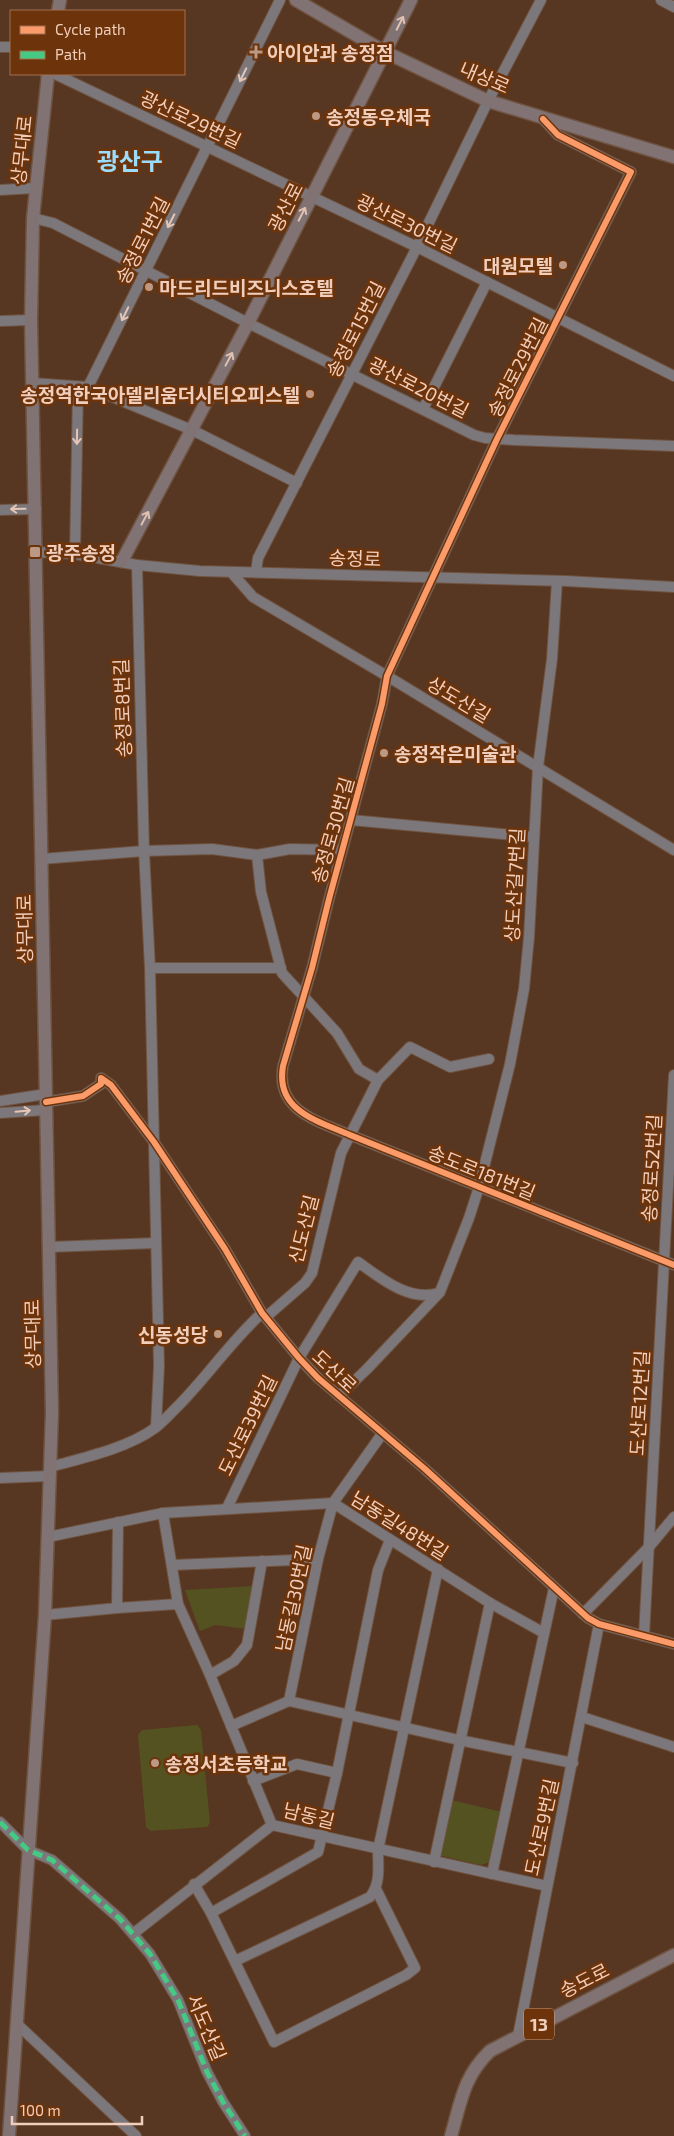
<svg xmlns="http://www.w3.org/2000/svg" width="674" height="2136" font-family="'Exo 2','Noto Sans KR',sans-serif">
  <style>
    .green { fill: #555221 }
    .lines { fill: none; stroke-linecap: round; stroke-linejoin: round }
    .minor-casing { stroke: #6f5341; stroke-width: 12 }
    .major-casing { stroke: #6f5341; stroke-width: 15 }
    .minor { stroke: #7c777b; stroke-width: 10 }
    .major { stroke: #817373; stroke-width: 12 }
    .quiet { stroke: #46c982; stroke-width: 5; stroke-dasharray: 10 5; stroke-linecap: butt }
    .cycleway-casing { stroke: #6d330b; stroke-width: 9 }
    .cycleway { stroke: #fa9b69; stroke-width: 6 }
    .oneway { stroke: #e0c0b0 }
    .oneway2 { stroke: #e5c5b5 }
    .poi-dot { fill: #bb9985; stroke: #6d330b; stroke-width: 2 }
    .labels { text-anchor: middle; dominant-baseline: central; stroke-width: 5; stroke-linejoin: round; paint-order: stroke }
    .shield { fill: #6d330b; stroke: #c9a086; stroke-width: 1 }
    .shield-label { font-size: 18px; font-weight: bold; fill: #f1cebb }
    .poi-label { font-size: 19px; font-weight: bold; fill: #f1cebb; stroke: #6d330b; text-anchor: start }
    .street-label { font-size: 19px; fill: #f1cebb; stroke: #6d330b }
    .district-label { font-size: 24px; font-weight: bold; fill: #9adcfc; stroke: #6d330b }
  </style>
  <rect width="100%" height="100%" fill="#573721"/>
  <g class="green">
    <polygon points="254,1586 247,1629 215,1625 200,1631 185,1590"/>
    <polygon points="197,1725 201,1730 210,1823 207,1827 151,1831 146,1827 138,1735 142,1730"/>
    <polygon points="451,1800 502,1812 490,1862 481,1865 438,1855"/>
  </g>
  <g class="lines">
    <defs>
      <g id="minor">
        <polyline points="661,0 674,7"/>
        <polyline points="0,47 11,47"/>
        <polyline points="55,74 417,247 674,376"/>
        <path d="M543,119L558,135L631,172L497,439L387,676L382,704L329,899L312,968L283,1066C275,1111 318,1121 350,1135L674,1265"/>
        <polyline points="0,190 35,188"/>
        <polyline points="33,218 53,223 248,323 474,435 485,438 514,440 674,446"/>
        <polyline points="0,321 31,320"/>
        <polyline points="32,383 88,387 192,430 297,483"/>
        <polyline points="88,387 280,0"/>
        <polyline points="423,409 487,282"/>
        <polyline points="0,510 36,509"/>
        <polyline points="36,552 75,554 137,565 200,571 566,581 674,587"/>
        <polyline points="75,554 78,388"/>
        <polyline points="137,565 144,851 212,849 257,855 261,892 282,973 337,1033 359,1069 378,1080"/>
        <polyline points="231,572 253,597 387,676 674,850"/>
        <polyline points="256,572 258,558 417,247 488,101 541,0"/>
        <polyline points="351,820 534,837"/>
        <polyline points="257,855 290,849 342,850"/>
        <polyline points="41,859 144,851 150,968 159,1366 156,1427"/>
        <polyline points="150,968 281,968"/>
        <polyline points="0,1101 46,1094"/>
        <polyline points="46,1102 83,1096 101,1084 101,1078 111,1085 154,1142 225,1249 262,1313 299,1358 318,1378 425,1469 588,1618 599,1624 674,1644"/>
        <polyline points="0,1113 46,1110"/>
        <polyline points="49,1247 156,1243"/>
        <polyline points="266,1317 305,1283 312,1273 341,1153 378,1080 410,1047 450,1067 489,1059"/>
        <polyline points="339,1396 367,1369 440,1292 469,1218 479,1187 510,1064 524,989 529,937 538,767 552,659 557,581"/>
        <polyline points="382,1434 333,1503 318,1559 289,1701 459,1740 573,1763"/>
        <path d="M50,1467C83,1458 128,1448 155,1428C163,1422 170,1414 177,1407C207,1377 231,1341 262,1313"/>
        <polyline points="0,1478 50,1476"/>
        <path d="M227,1508L299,1358L358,1262C382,1279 409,1302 439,1293"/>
        <polyline points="163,1513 178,1604 210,1675 272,1825 547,1886"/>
        <polyline points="48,1537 163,1513 333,1503 490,1603 544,1633"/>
        <polyline points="173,1565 318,1559"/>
        <polyline points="117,1608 178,1604"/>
        <polyline points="583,1614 649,1547 674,1517"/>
        <polyline points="45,1615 117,1608 118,1522"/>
        <polyline points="644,1636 674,1075"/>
        <polyline points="210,1675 234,1661 247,1645 262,1561"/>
        <polyline points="582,1717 674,1747"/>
        <polyline points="231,1726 289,1701"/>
        <polyline points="253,1781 297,1764 337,1773"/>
        <polyline points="0,1822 28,1850 52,1860 120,1919 150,1954 178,2000 207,2072 223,2102 245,2136"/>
        <polyline points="434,1862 490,1603"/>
        <polyline points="492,1874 554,1588"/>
        <polyline points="194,1884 211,1913 274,2042 406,1975 415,1968 376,1889"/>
        <polyline points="211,1913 318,1852 337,1773 378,1570 390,1540"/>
        <polyline points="134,1933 272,1825"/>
        <path d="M235,1961L370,1897C381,1883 378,1867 378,1850L438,1569"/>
        <polyline points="17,2024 136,2136"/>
        <polyline points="518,2036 599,1624"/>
      </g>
      <g id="major">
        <polyline points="296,0 385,52 488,101 674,157"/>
        <polyline points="58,11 60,0"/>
        <polyline points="122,561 248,323 411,0"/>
        <polyline points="9,2136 45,1615 52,1412 31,320 33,218 48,74"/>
        <path d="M451,2136C461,2102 463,2077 490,2051L674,1955"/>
      </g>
    </defs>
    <use href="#minor" class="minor-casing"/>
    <use href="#major" class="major-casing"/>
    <use href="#minor" class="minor"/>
    <use href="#major" class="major"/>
    <polyline class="quiet" points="0,1822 28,1850 52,1860 120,1919 150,1954 178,2000 207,2072 223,2102 245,2136"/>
    <defs>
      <g id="cycleway">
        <path d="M543,119L558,135L631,172L497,439L387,676L382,704L329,899L312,968L283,1066C275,1111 318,1121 350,1135L674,1265"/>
        <polyline points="46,1102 83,1096 101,1084 101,1078 111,1085 154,1142 225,1249 262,1313 299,1358 318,1378 425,1469 588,1618 599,1624 674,1644"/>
      </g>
    </defs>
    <use href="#cycleway" class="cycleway-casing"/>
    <use href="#cycleway" class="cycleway"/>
  </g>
  <defs><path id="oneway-shaft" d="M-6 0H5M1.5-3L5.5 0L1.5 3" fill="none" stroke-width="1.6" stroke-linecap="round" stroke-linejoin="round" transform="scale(1.25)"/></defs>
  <g class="oneway">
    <use href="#oneway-shaft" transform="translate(400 23) rotate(-63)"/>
    <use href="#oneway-shaft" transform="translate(302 214) rotate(-63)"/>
    <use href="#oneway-shaft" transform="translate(229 359) rotate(-62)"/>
    <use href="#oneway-shaft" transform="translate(145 518) rotate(-62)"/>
  </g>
  <g class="oneway2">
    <use href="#oneway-shaft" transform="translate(243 75) rotate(116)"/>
    <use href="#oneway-shaft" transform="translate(171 221) rotate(117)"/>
    <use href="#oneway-shaft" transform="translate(125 314) rotate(116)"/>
    <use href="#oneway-shaft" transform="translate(77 437) rotate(91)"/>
    <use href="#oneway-shaft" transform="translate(18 509) rotate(179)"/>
    <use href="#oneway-shaft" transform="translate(23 1111) rotate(-5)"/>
  </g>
  <g class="poi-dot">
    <path d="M253.5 44.5h5v5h5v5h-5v5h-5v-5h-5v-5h5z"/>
    <circle cx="316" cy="116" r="5"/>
    <circle cx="563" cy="265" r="5"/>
    <circle cx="149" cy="287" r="5"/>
    <circle cx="310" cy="394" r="5"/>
    <rect x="29" y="546" width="12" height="12" rx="2.5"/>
    <circle cx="384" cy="753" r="5"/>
    <circle cx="218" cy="1334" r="5"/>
    <circle cx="155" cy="1763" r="5"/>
  </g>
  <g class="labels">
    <rect class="shield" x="524" y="2008.5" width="30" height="31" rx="4"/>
    <g class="shield-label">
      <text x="539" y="2024">13</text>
    </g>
    <g class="poi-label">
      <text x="267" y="52">아이안과 송정점</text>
      <text x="326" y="116">송정동우체국</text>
      <text x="553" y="265" text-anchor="end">대원모텔</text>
      <text x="159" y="287">마드리드비즈니스호텔</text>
      <text x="300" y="394" text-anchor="end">송정역한국아델리움더시티오피스텔</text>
      <text x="46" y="552">광주송정</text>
      <text x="394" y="753">송정작은미술관</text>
      <text x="208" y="1334" text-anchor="end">신동성당</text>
      <text x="165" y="1763">송정서초등학교</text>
    </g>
    <g class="street-label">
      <text transform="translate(485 77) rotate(23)">내상로</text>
      <text transform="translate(191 119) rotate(25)">광산로29번길</text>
      <text transform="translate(21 150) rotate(-84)">상무대로</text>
      <text transform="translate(285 207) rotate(-63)">광산로</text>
      <text transform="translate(407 223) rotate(26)">광산로30번길</text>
      <text transform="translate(142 240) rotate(-63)">송정로1번길</text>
      <text transform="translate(355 329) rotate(-63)">송정로15번길</text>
      <text transform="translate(517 367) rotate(-63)">송정로29번길</text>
      <text transform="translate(419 387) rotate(27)">광산로20번길</text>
      <text transform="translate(355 558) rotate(2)">송정로</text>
      <text transform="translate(459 699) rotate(31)">상도산길</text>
      <text transform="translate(122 708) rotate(-92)">송정로8번길</text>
      <text transform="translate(332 830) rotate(-74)">송정로30번길</text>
      <text transform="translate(514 885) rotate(-87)">상도산길7번길</text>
      <text transform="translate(24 929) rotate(-91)">상무대로</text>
      <text transform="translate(651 1168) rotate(-87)">송정로52번길</text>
      <text transform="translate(482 1172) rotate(22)">송도로181번길</text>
      <text transform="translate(303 1229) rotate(-76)">신도산길</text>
      <text transform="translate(32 1334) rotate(-91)">상무대로</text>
      <text transform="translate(335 1371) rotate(43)">도산로</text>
      <text transform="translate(639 1403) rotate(-87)">도산로12번길</text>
      <text transform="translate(247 1425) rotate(-64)">도산로39번길</text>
      <text transform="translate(400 1525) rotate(32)">남동길48번길</text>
      <text transform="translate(293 1598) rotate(-78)">남동길30번길</text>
      <text transform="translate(309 1815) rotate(14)">남동길</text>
      <text transform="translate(541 1827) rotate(-78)">도산로9번길</text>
      <text transform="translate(584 1980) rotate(-27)">송도로</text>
      <text transform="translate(207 2027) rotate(67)">서도산길</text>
    </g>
    <g class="district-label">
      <text x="130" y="160">광산구</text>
    </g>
  </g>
  <rect x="10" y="10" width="175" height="65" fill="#6d330b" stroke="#a27151"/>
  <rect x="20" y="26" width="25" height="8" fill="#fa9b69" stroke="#a27151"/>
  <text x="55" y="35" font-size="15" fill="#f1cebb">Cycle path</text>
  <rect x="20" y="51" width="25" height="8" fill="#46c982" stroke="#a27151"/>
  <text x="55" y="60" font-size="15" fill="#f1cebb">Path</text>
  <path d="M12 2116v8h130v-8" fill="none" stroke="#f1cebb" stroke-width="2.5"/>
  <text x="20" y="2116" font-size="15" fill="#f1cebb" stroke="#6d330b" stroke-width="4" paint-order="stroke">100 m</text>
</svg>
